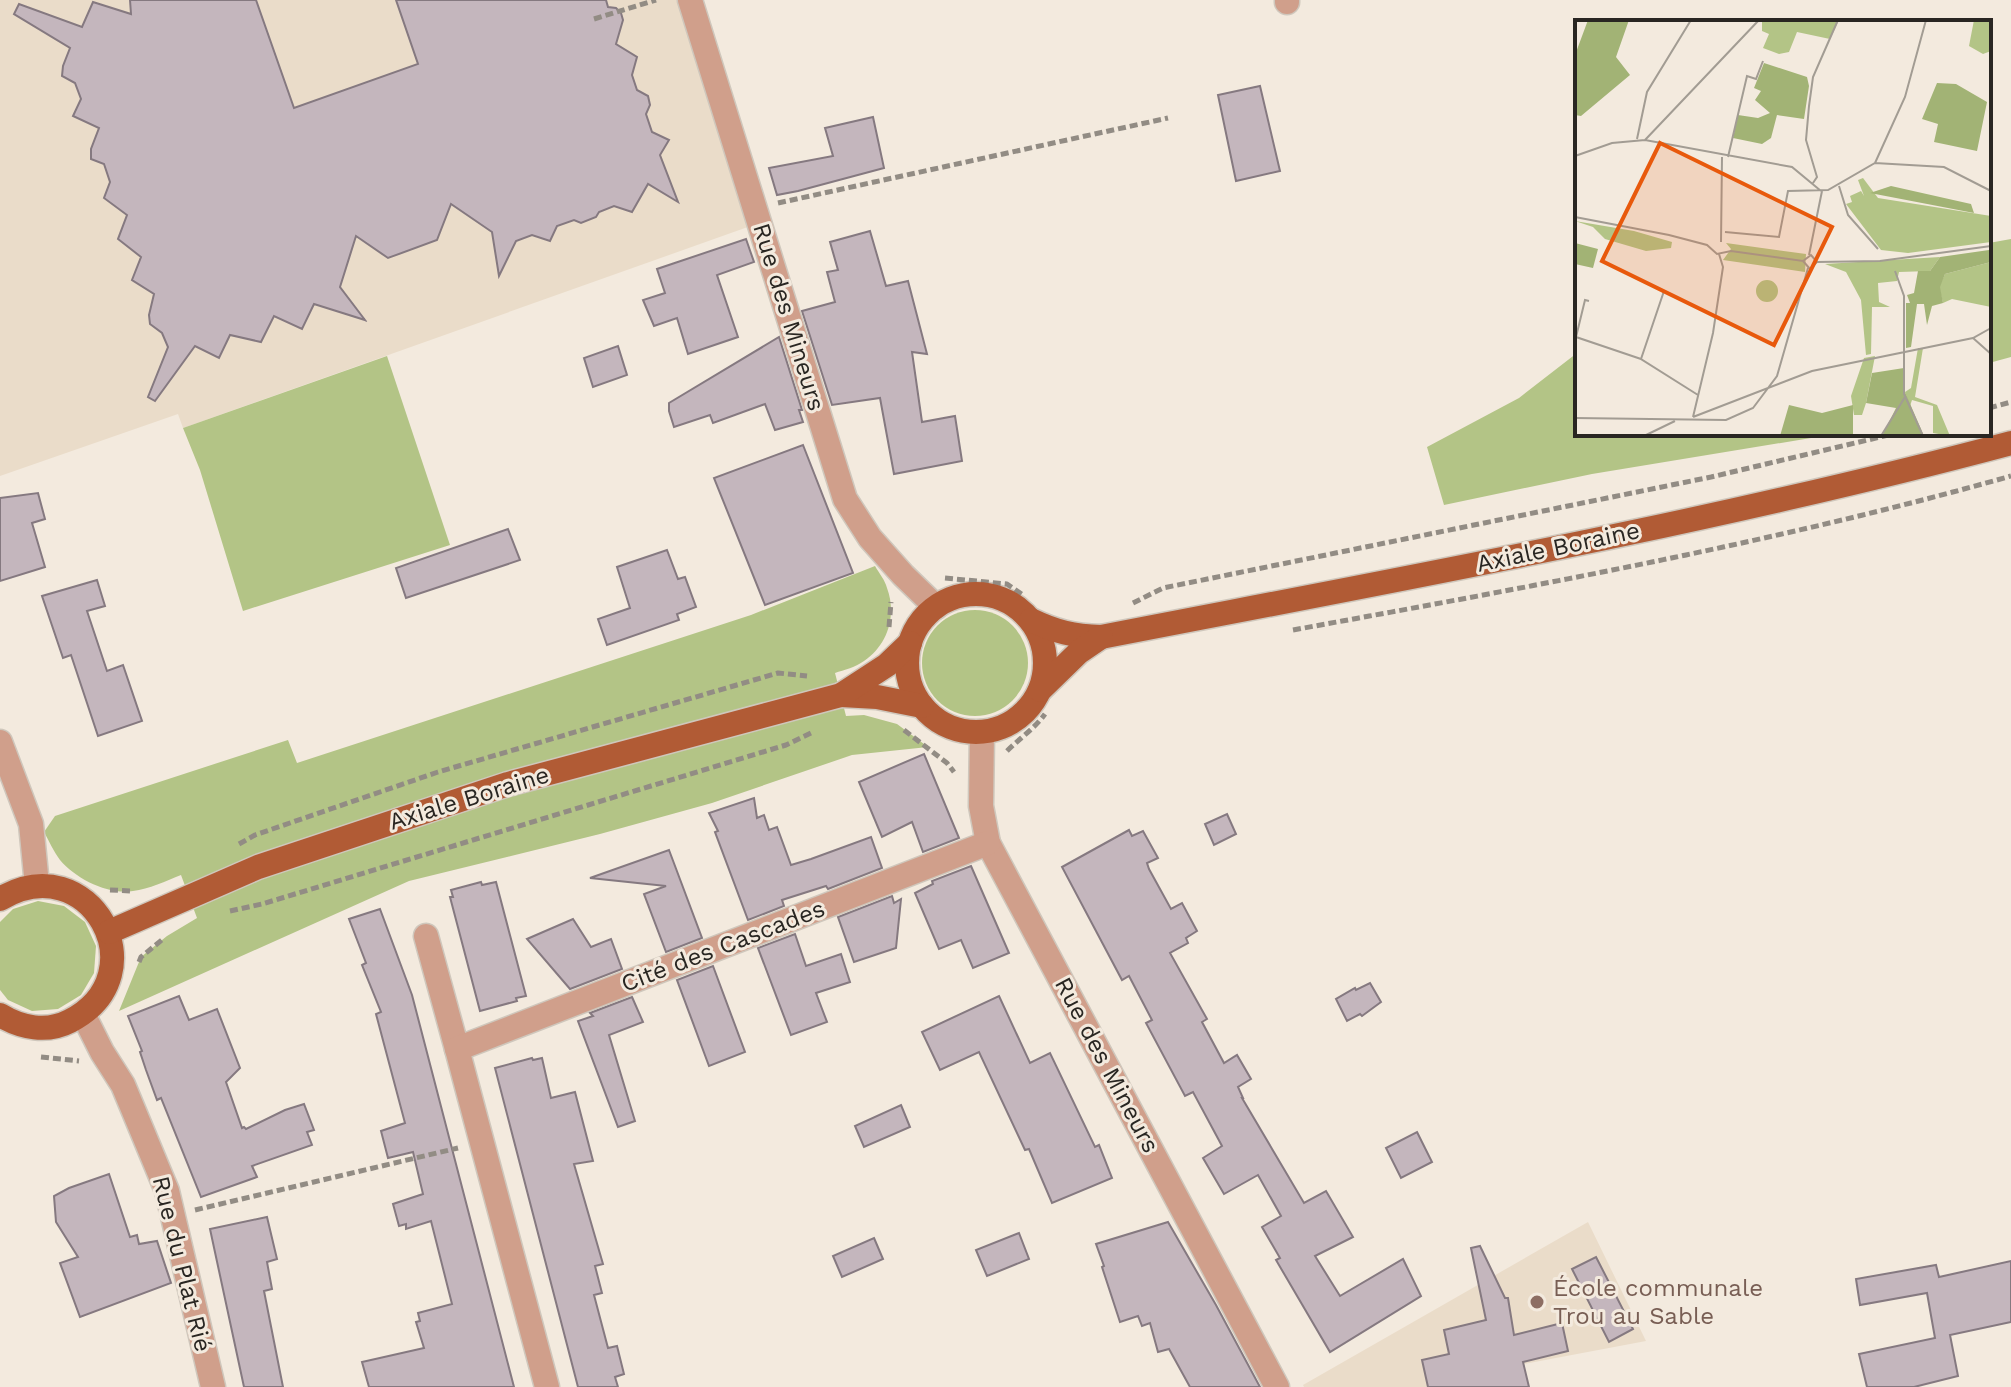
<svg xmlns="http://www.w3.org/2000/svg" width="2011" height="1387" font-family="'Work Sans',sans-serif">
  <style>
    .built { fill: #eadcc9 }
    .green { fill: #b3c486 }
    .building { fill: #c4b6bd; stroke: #857980; stroke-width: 2 }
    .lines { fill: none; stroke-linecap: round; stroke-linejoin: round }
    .street-casing { stroke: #cfc7bc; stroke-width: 27 }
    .primary-casing { stroke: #cfc7bc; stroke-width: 27 }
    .path { stroke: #928c84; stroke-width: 5; stroke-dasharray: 8 4; stroke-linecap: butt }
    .street { stroke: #d09f8b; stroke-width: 24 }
    .primary { stroke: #b15b35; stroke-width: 24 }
    .education-dot { fill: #8d6e63; stroke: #f3eade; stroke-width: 3 }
    .labels { text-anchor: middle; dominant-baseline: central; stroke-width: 6; stroke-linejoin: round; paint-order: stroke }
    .street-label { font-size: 24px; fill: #292622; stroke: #f3eade }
    .education-label { font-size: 24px; fill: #785e54; stroke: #f3eade; text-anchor: start }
    .inset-road { fill: none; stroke: #a29c93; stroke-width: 2 }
    .view { fill: #e8590c; fill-opacity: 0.15; stroke: #e8590c; stroke-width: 4 }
    .inset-edge { fill: none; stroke: #292622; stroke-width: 4 }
  </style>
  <rect width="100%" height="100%" fill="#f3eade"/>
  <g class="built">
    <polygon points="0,0 690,0 759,223 186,427 183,428 178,414 0,476"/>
    <polygon points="1588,1222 1646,1341 1524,1364 1527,1387 1304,1387 1303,1385"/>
  </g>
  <g class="green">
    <polygon points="2011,239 2011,357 1989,363 1989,243"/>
    <polygon points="1577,353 1577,434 1835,434 1592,474 1444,505 1427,447 1519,398"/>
    <polygon points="387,356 450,545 243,611 200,470 183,428"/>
    <path d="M875,566C879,573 885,580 887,588C897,615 888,645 864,661C856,667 844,670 835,673L846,716L864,715L897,724L928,747L852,755L712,803L600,834L409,881L119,1011L141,957L167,936L197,918L181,875C166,881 149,889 133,891C108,895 76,879 60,860C54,852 49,841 44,832L55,816L288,740L297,763L751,615Z"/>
    <circle cx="975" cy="663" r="53"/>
    <polygon points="38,901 64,906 85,922 96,946 94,973 81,995 58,1009 32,1011 8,1000 0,990 0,922 13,909"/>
  </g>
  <g class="building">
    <polygon points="130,0 256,0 294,108 418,64 396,0 606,0 608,7 616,8 621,13 623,20 616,44 637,57 632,75 637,90 648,96 650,105 646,114 652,132 669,140 660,155 678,202 648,184 632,212 614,206 599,212 596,217 581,223 574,220 557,226 550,241 532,235 516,241 499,276 492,232 451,204 437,240 388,258 356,236 340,287 365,320 314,304 302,329 274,316 261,342 230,335 219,358 195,346 155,401 148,397 168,347 162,333 150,324 149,315 154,294 132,280 141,257 118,239 127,215 104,198 110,182 104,164 91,159 91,149 99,128 73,116 81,99 75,83 62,76 63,66 70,48 14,14 19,4 82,27 93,2 131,14"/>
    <polygon points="1260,86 1280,171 1236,181 1218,95"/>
    <polygon points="873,117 884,168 798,191 777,195 769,168 833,156 825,128"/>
    <polygon points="870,231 886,286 908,281 927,354 912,352 922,422 955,416 962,461 894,474 880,398 832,405 802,311 835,302 827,272 838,270 830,242"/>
    <polygon points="746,239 754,262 717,275 738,337 688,354 677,318 654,326 643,300 665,293 657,269"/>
    <polygon points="779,337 802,410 799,410 803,422 775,430 765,404 713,423 710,415 674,427 669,411 669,403"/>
    <polygon points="618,346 627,375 593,387 584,358"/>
    <polygon points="803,445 853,573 765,605 714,478"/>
    <polygon points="38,493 45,519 32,523 45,567 0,581 0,498"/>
    <polygon points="508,529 520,560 406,598 396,568"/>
    <polygon points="667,550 678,579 685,577 696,607 677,614 679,620 607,645 598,619 630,608 617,567"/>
    <polygon points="97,580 105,606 87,611 107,671 123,665 142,721 98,736 71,655 63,658 42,596"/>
    <polygon points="924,754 959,838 923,852 912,822 882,837 859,782"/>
    <polygon points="754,798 757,818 764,815 769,830 777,827 791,865 811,859 871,837 882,868 828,889 826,886 782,900 784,906 748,920 715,832 718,831 709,813"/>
    <polygon points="1227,814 1236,834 1214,845 1205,824"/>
    <polygon points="1129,830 1132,836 1143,831 1158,858 1147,863 1149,869 1171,909 1182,903 1197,931 1186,938 1188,943 1170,953 1207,1019 1202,1022 1224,1063 1237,1055 1251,1079 1238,1087 1243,1098 1242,1098 1304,1203 1326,1191 1353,1237 1315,1256 1340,1296 1403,1259 1421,1296 1330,1352 1276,1260 1280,1258 1262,1227 1281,1216 1258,1175 1224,1194 1203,1158 1222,1146 1193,1092 1185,1096 1146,1023 1152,1020 1129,976 1122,980 1062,867"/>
    <polygon points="669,850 702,938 666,952 644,894 666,886 590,878"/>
    <polygon points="971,866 1009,953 973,968 961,940 939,949 915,893 933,884 932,881"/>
    <polygon points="481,882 482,885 496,882 526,996 516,998 517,1001 480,1011 450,897 453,897 451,890"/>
    <polygon points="892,896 894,903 901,899 896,948 854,962 838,917"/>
    <polygon points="380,909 412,995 514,1387 369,1387 362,1362 424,1348 416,1322 420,1321 418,1313 452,1304 431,1221 406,1229 406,1224 399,1226 393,1204 423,1194 413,1152 388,1158 381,1131 405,1123 376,1014 381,1012 362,965 366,963 349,919"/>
    <polygon points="573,919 591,947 611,939 622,969 570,989 527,939"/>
    <polygon points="795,934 806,966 841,954 850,982 816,993 827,1022 791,1035 758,948"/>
    <polygon points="713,966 745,1052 709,1066 677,980"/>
    <polygon points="1370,983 1381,1002 1362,1016 1360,1014 1347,1021 1336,999 1355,988 1356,990"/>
    <polygon points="179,996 189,1020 217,1009 240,1068 226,1082 242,1128 244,1127 246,1129 285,1110 304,1104 314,1130 307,1132 312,1145 252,1166 257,1177 201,1197 161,1098 157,1100 146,1070 140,1052 142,1051 128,1016"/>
    <polygon points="999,996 1030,1063 1050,1053 1095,1147 1099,1145 1112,1178 1052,1203 1029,1149 1025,1150 979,1052 940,1070 922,1032"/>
    <polygon points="632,997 643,1022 609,1035 635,1121 618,1127 578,1021 593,1016 590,1013"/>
    <polygon points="532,1058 533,1060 542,1058 551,1098 575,1092 593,1161 574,1164 603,1264 595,1266 602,1293 594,1295 608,1348 617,1346 624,1374 615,1377 618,1387 578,1387 495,1068"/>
    <polygon points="901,1105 910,1127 864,1147 855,1126"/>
    <polygon points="1417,1132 1432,1162 1401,1178 1386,1148"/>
    <polygon points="109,1174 130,1237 137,1235 139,1244 157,1241 171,1283 80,1317 60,1263 78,1257 56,1222 54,1196 69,1188"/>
    <polygon points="267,1217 277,1259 267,1262 272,1289 264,1291 283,1387 244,1387 210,1229"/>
    <polygon points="1168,1222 1216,1305 1260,1387 1190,1387 1169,1349 1158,1352 1150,1323 1142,1326 1138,1316 1120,1322 1102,1267 1104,1266 1096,1244"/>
    <polygon points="1019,1233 1029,1259 987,1276 976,1250"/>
    <polygon points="874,1238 883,1259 842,1277 833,1256"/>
    <polygon points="1480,1246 1505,1298 1508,1298 1514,1335 1562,1323 1568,1351 1523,1362 1529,1387 1428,1387 1422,1360 1449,1354 1444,1330 1486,1320 1471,1248"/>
    <polygon points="1596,1257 1633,1329 1609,1342 1572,1269"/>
    <polygon points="2011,1261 2011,1322 1950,1335 1958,1376 1914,1387 1867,1387 1859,1354 1935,1338 1927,1293 1860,1305 1856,1279 1936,1265 1939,1277"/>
  </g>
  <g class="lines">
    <defs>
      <g id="street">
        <polyline points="690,0 845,499 870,538 903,575 936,607"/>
        <polyline points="1287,0 1287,2"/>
        <polyline points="982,732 981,806 988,843 1277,1387"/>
        <polyline points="0,742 31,824 37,885"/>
        <polyline points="426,936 457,1049"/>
        <polyline points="83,1014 102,1052 123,1085 167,1191 213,1387"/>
        <polyline points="547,1387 457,1049 988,843"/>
      </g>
      <g id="primary">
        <circle cx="976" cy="663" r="69"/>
        <path d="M1031,620C1056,632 1073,636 1101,637C1405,578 1711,523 2011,443"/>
        <polyline points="1040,690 1079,652 1101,637"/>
        <polyline points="841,695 877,697 922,706"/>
        <path d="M0,899C89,845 161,974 70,1021C47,1033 21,1028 0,1015"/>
        <polyline points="109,932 258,867 508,784 841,695 887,665 910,643"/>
      </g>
    </defs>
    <use href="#street" class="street-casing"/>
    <use href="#primary" class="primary-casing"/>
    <g class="path">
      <polyline points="594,19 656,0"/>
      <polyline points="778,203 1168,118"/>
      <polyline points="1989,408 2011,402"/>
      <polyline points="945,578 1007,584 1023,595"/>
      <polyline points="1133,603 1163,588 1711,477 1893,434"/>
      <polyline points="889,627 891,602"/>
      <path d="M1293,630C1534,586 1775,543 2011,476"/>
      <polyline points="904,730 947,763 954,772"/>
      <path d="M1007,751C1020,738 1034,729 1045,714"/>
      <polyline points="239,844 255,835 438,772 778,673 807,676"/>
      <polyline points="110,890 132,891"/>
      <polyline points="230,911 262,904 786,745 813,732"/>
      <polyline points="139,962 141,957 163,939"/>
      <polyline points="41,1057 79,1061"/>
      <polyline points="195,1210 458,1148"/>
    </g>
    <use href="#street" class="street"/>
    <use href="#primary" class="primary"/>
  </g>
  <circle class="education-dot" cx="1537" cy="1302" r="8"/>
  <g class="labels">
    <g class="street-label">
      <text transform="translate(789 317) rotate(73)">Rue des Mineurs</text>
      <text transform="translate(1558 547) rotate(-12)">Axiale Boraine</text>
      <text transform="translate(469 798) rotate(-17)">Axiale Boraine</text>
      <text transform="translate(723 946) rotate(-21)">Cité des Cascades</text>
      <text transform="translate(1107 1065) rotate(62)">Rue des Mineurs</text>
      <text transform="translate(182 1264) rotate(76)">Rue du Plat Rié</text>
    </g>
    <g class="education-label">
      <text x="1553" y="1288">École communale<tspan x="1553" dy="28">Trou au Sable</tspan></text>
    </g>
  </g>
  <g transform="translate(1575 20)">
    <rect width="416" height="416" fill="#f3eade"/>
    <path d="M187,0H264L255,19L222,12L214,32L204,34L188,28L194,14L187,11ZM399,0H416V31L408,34L394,26ZM288,158L303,178L416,196V222L333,233L306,230L271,184L277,182L275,176L286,171L289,176L283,160ZM0,201L59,211L97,222L96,228L71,231L30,219L18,207ZM151,223L231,234L230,252L148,240L156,229ZM365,237L355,251L324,252L322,261L303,263L304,282L315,287H297L296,334L291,335L286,280L271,252L250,244ZM416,242V287L377,279L368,283L364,267L370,254ZM181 271a11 11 0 1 1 22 0a11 11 0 1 1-22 0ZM343,328H348L340,377L362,385L375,416L358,413V386L337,380L335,386L330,372L336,368ZM300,336L291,383L287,395H279L276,376L289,338Z" fill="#b3c486"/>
    <path d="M13,0H54L41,37L55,55L6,96L0,95V35ZM189,43L232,57L234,66L229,99L202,95L196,118L187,124L158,118L163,95L183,98L195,93L180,80L186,71L179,68ZM362,63L381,64L412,82L402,131L359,122L363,104L347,99ZM316,166L396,184L399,193L295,173ZM0,223L23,229L18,248L0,244ZM414,230L416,242L370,254L365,267L368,283L357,286L352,305L349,284H342L336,327L331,328V283H335L332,275L339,273L343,251H355L365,237ZM329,348L330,372L349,416H307L321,388L291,383L297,353ZM214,385L247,393L278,385V416H205Z" fill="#a2b375"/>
    <path class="inset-road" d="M62,119L72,72L116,0M70,120L184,0M0,136L37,123L70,120L217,147L246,171M153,137L172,56L181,59L188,41M300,143L330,77L351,0M238,163L242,157L231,120L234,86L238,57L263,0M264,166L273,195L303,229M0,197L94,215L132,225L142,234L156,231L228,241L236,235L242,242L235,249L228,241M150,212L204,217L213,171L253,170L300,143L369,147L416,171M146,222L147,137M234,235L247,171M242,242L305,241L416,226M320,251L329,276V374L348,416M89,271L66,339L123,375M14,281L10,280L1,317L66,339M398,318L416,334M118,397L237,351L398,318L416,308M118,397L138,313L148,247L144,234M0,398L151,400L178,388L202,356L233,248M69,416L100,401M306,416L330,377"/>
    <path class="view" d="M85,123L257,207L199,325L27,241Z"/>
    <rect width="416" height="416" class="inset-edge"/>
  </g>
</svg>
